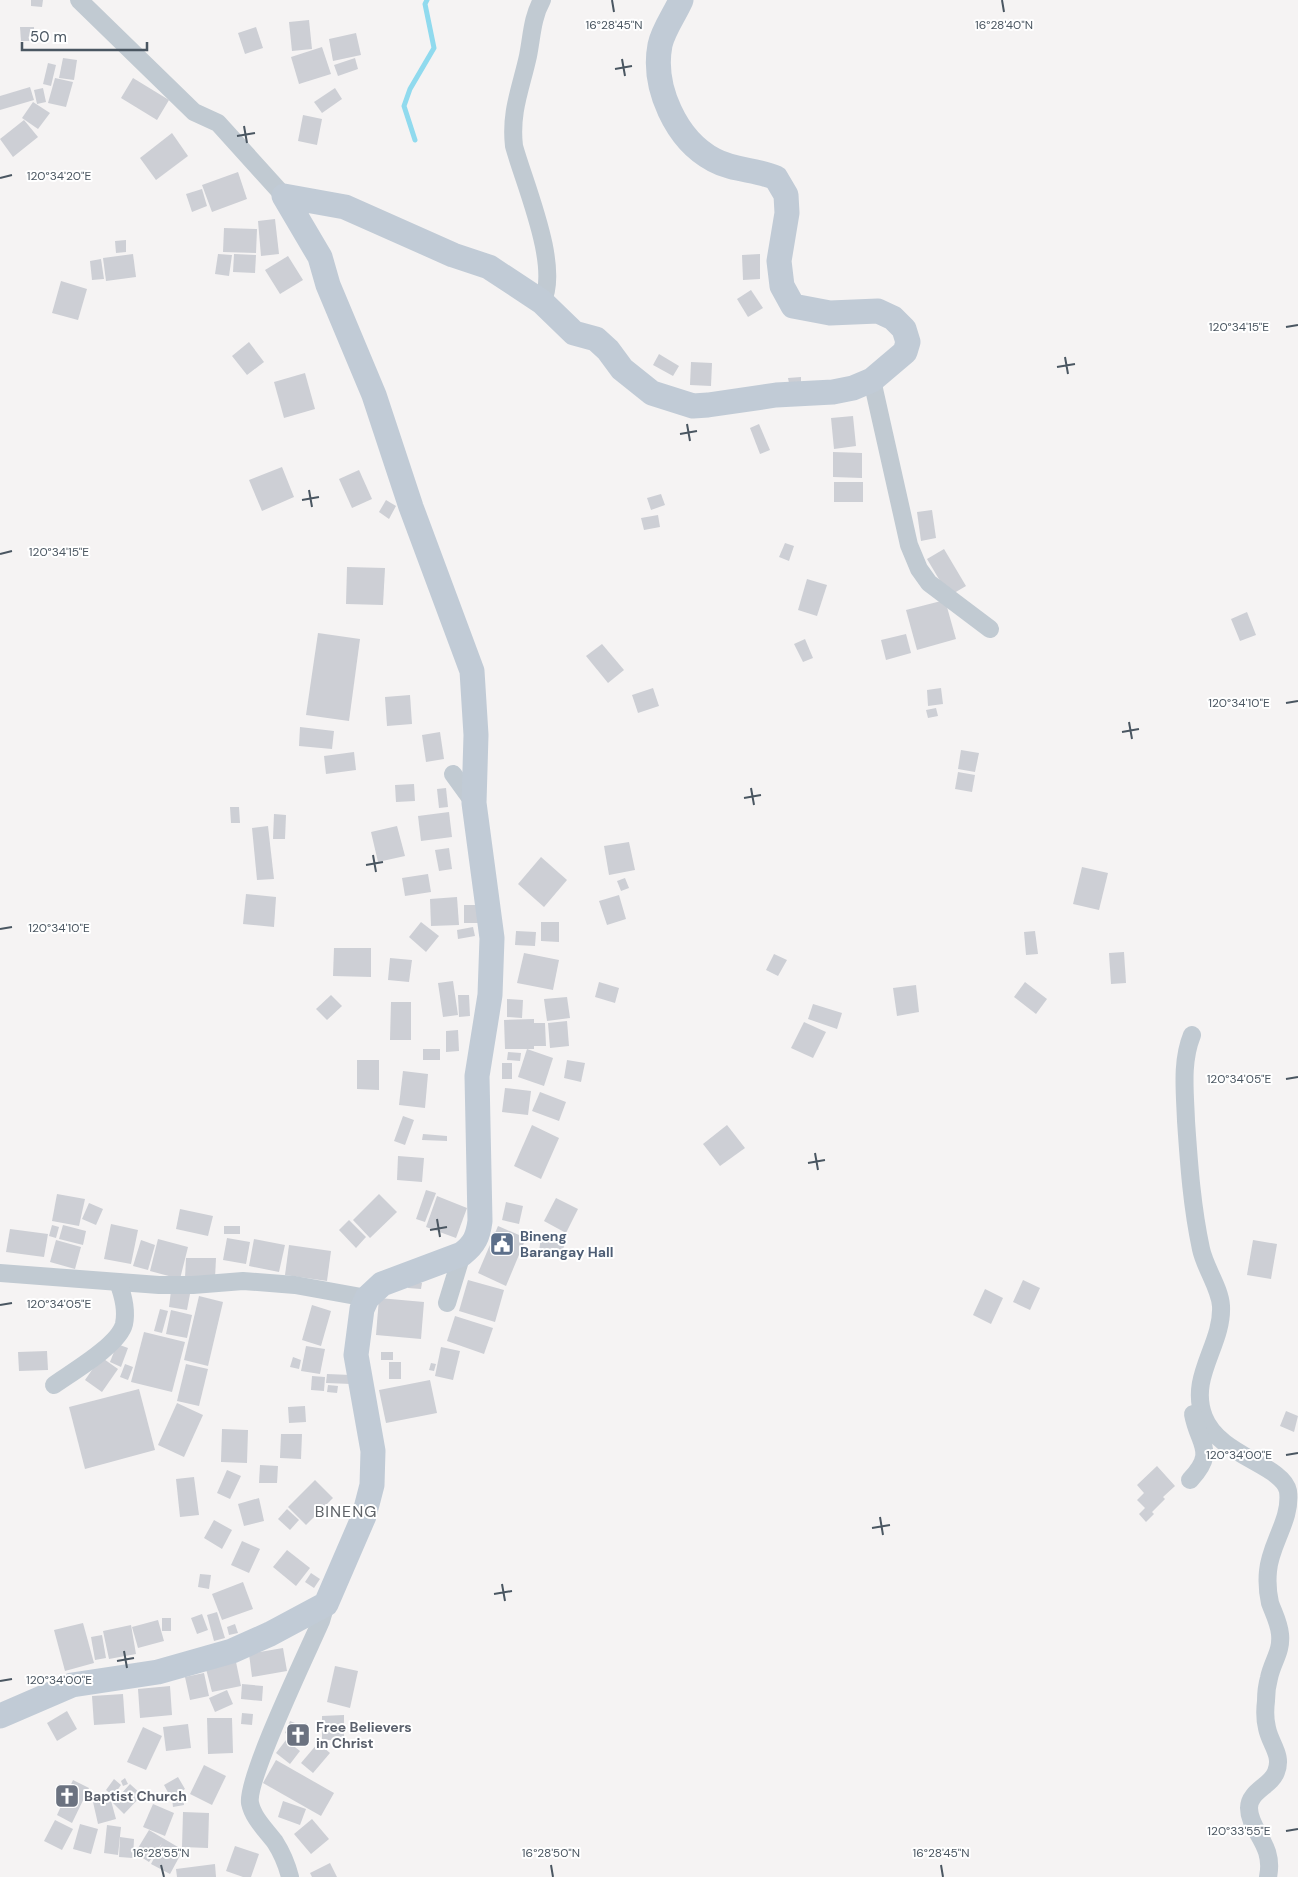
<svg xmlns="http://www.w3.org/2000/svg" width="1298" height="1877" font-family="'DM Sans',sans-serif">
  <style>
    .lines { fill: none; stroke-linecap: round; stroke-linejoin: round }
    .stream { stroke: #90daee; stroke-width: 5 }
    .building { fill: #cdcfd5 }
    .street { stroke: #c1cad2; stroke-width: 18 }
    .secondary { stroke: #c1cbd6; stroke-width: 25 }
    .ticks { fill: none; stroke: #4a5661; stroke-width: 2 }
    .labels { text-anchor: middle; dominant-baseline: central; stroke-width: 4; stroke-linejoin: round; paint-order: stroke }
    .service-label { font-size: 14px; font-weight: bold; fill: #4e5e75; stroke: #fff; text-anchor: start }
    .worship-label { font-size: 14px; font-weight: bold; fill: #5b616d; stroke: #fff; text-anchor: start }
    .quarter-label { font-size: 16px; letter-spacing: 1px; fill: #5f6368; stroke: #fff }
    .ticks-label { font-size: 12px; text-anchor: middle; fill: #4a5661; stroke: #fff; stroke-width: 4; stroke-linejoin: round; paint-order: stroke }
  </style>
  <rect width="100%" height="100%" fill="#f5f3f3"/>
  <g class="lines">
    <polyline class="stream" points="415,140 404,106 410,89 434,48 425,4 427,0"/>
  </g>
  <g class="building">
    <polygon points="31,0 43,0 42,7 31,6"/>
    <polygon points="309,20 312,49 292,51 289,22"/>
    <polygon points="20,27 34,27 34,41 21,41"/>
    <polygon points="256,27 263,48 245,54 238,33"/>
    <polygon points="356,33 361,55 333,61 329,39"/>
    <polygon points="322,47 331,74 299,84 291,57"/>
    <polygon points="63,58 77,60 74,80 59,78"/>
    <polygon points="355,58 358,69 338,76 334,65"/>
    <polygon points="48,63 56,65 51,86 43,84"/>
    <polygon points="55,78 73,82 66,107 48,103"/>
    <polygon points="133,78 169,100 157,120 121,98"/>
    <polygon points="30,87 34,100 0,110 0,96"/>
    <polygon points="43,88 46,102 37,104 34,90"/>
    <polygon points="335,88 342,99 322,113 314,102"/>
    <polygon points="33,102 50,113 38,129 22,118"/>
    <polygon points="303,115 322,119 317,145 298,141"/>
    <polygon points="24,120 38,137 13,157 0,139"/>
    <polygon points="172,133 188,156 156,180 140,158"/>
    <polygon points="238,172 247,199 212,212 202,185"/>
    <polygon points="202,189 207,206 192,212 186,194"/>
    <polygon points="275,219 279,254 261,256 258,221"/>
    <polygon points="224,228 257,229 256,253 223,252"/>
    <polygon points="126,240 126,252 116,253 115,241"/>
    <polygon points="133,254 136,277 106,281 103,258"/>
    <polygon points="218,254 232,255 229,276 215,274"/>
    <polygon points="234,254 256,255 255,273 233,272"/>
    <polygon points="760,254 760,279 743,280 742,255"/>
    <polygon points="288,256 303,280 280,294 265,270"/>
    <polygon points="101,259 104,279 92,280 90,261"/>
    <polygon points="61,281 87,289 78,320 52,313"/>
    <polygon points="751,290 763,308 748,317 737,299"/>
    <polygon points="249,342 264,362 247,375 232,356"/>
    <polygon points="659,354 679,366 673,376 653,365"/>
    <polygon points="691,362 712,363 711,386 690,385"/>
    <polygon points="305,373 315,409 284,418 274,382"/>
    <polygon points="801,377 801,383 789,383 788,378"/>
    <polygon points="853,416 856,446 834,449 831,418"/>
    <polygon points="759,424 770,450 760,454 750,428"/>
    <polygon points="833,452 862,453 862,478 833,477"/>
    <polygon points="282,467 294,497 262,511 249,480"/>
    <polygon points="359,470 372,499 352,508 339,479"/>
    <rect x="834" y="482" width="29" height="20"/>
    <polygon points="661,494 665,505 651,510 647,498"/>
    <polygon points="386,500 396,506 389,519 379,512"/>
    <polygon points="932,510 936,538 921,541 917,512"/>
    <polygon points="658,515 660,527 644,530 641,518"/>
    <polygon points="785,543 794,546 789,561 779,557"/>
    <polygon points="944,549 966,586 949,596 927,559"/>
    <polygon points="347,567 385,568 383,605 346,604"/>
    <polygon points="807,579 827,585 817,616 798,610"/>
    <polygon points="945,600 956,639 917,650 906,610"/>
    <polygon points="1247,612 1256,635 1240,641 1231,619"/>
    <polygon points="318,633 360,639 349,721 306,715"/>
    <polygon points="906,634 911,653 886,660 881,640"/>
    <polygon points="805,639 813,658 803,662 794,644"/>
    <polygon points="602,644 624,670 608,683 586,656"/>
    <polygon points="653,688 659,706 638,713 632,695"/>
    <polygon points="941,688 943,704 928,706 927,690"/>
    <polygon points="410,695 412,724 387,726 385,697"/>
    <polygon points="936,708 938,716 928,718 926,710"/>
    <polygon points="300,727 334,731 332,749 299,746"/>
    <polygon points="440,732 444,759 426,762 422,735"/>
    <polygon points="961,750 979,753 975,772 958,769"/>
    <polygon points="354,752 356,770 326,774 324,756"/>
    <polygon points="958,772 975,775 972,792 955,789"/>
    <polygon points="414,784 415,801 396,802 395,785"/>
    <polygon points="446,788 448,807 439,808 437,789"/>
    <polygon points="230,807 239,807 240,823 231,823"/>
    <polygon points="449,812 452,837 421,841 418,816"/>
    <polygon points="274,814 286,815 285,839 273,839"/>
    <polygon points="268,826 274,879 257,880 252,828"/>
    <polygon points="397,826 405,856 378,862 371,832"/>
    <polygon points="629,842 635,870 609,875 604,846"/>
    <polygon points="449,848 452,869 439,871 435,850"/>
    <polygon points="541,857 567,880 544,907 518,884"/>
    <polygon points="1082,867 1108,873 1099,910 1073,904"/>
    <polygon points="428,874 431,892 405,896 402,878"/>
    <polygon points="625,878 629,888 621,891 617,881"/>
    <polygon points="246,894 276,897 274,927 243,924"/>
    <polygon points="619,895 626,919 607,925 599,901"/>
    <polygon points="457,897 459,925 431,926 430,899"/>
    <rect x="464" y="905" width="14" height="18"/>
    <polygon points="421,922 439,936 426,952 409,937"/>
    <polygon points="541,922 559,922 559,942 541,941"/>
    <polygon points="473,927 475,936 458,939 457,930"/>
    <polygon points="516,931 536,932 535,946 515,945"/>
    <polygon points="1035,931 1038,954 1026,955 1024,932"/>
    <polygon points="334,948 371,948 371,977 333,976"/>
    <polygon points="1124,952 1126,983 1111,984 1109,953"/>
    <polygon points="524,953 559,960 553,990 517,983"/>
    <polygon points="774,954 787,960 778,976 766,970"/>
    <polygon points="390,958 412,960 409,982 388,980"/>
    <polygon points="453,981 458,1015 443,1017 438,983"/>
    <polygon points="599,982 619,988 615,1003 595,997"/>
    <polygon points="1025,982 1047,999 1036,1014 1014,997"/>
    <polygon points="916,985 919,1012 897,1016 893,988"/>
    <polygon points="331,995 342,1006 327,1020 316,1009"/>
    <polygon points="458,995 469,995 470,1016 459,1017"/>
    <polygon points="567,997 570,1018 547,1021 544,999"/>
    <polygon points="507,999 523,1000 522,1018 507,1017"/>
    <polygon points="391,1002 411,1002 411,1040 390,1040"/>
    <polygon points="813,1004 842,1013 837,1029 808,1019"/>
    <polygon points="534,1019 534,1023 545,1023 546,1046 534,1046 534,1049 505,1049 504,1020"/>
    <polygon points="567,1021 569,1046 550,1048 548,1023"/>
    <polygon points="804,1022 826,1032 813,1058 791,1048"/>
    <polygon points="458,1030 459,1051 446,1052 446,1031"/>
    <rect x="423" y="1049" width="17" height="11"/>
    <polygon points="527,1049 553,1058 544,1086 518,1077"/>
    <polygon points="508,1052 521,1053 520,1061 507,1060"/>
    <polygon points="357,1060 379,1060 379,1090 357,1089"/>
    <polygon points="567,1060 585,1063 581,1082 564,1078"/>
    <rect x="502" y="1063" width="10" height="16"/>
    <polygon points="403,1071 428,1074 425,1108 399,1105"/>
    <polygon points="505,1088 531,1091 528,1115 502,1112"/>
    <polygon points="540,1092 566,1102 559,1121 532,1111"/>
    <polygon points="403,1116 414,1120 405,1145 394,1141"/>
    <polygon points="532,1125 559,1138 541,1179 514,1166"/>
    <polygon points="727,1125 745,1148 720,1166 703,1144"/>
    <polygon points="423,1134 447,1136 447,1141 422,1140"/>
    <polygon points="398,1156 424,1158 422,1182 397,1180"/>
    <polygon points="426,1190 436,1193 425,1222 416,1219"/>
    <polygon points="57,1194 85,1199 79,1226 52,1221"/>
    <polygon points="379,1194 397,1212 370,1238 353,1220"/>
    <polygon points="437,1196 467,1208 456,1238 426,1227"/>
    <polygon points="556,1198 578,1209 566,1233 544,1221"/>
    <polygon points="506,1202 523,1206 519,1224 502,1220"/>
    <polygon points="89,1203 103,1209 96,1225 82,1219"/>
    <polygon points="180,1209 213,1216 208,1236 176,1229"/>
    <polygon points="349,1220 366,1237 356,1248 339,1230"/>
    <polygon points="111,1224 138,1230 131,1264 104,1259"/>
    <polygon points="52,1225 59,1227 56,1238 49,1236"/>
    <polygon points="63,1225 86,1231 83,1245 59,1239"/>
    <rect x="224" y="1226" width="16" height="8"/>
    <polygon points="498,1226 526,1238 506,1286 478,1273"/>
    <polygon points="10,1229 48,1234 44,1257 6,1252"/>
    <polygon points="541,1237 565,1241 562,1255 539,1251"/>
    <polygon points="227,1238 250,1242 246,1264 223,1260"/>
    <polygon points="158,1239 188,1247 180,1279 150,1271"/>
    <polygon points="254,1239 285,1245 279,1272 249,1266"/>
    <polygon points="56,1240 81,1247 75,1269 50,1262"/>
    <polygon points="141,1240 155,1245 148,1270 133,1266"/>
    <polygon points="1253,1240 1277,1244 1271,1279 1247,1275"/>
    <polygon points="289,1245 331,1251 327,1281 285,1275"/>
    <polygon points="186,1258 216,1258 215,1278 185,1278"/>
    <polygon points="468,1280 504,1290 495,1322 459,1311"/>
    <polygon points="1023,1280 1040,1288 1030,1310 1013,1302"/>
    <polygon points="409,1281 422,1283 421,1289 408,1288"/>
    <polygon points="985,1289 1003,1298 991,1324 973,1315"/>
    <polygon points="171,1291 190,1294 187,1310 169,1307"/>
    <polygon points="199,1296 223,1302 208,1366 184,1360"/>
    <polygon points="379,1298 424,1302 421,1339 376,1335"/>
    <polygon points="312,1305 331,1311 321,1346 302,1340"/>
    <polygon points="160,1309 168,1311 162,1333 154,1331"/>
    <polygon points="171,1310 192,1315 187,1338 166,1334"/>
    <polygon points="455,1316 493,1328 484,1354 447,1341"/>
    <polygon points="144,1332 185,1342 172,1392 131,1382"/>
    <polygon points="117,1344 128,1348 121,1367 110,1362"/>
    <polygon points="306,1346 325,1349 320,1374 301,1371"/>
    <polygon points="441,1347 460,1351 453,1380 435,1376"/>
    <polygon points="47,1351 48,1370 19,1371 18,1352"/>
    <rect x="381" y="1352" width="12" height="8"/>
    <polygon points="101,1357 118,1369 102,1392 85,1380"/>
    <polygon points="293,1357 301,1360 299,1369 290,1367"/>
    <rect x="389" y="1362" width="12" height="17"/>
    <polygon points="431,1363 436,1364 434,1371 429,1370"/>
    <polygon points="125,1364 133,1367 128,1380 120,1377"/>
    <polygon points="186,1364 208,1369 199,1406 177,1401"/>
    <polygon points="327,1374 351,1375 351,1384 326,1383"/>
    <polygon points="312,1376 325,1377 324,1391 311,1390"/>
    <polygon points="430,1380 437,1413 386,1423 379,1390"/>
    <polygon points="328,1385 338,1386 337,1393 327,1392"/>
    <polygon points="139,1389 155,1450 85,1469 69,1407"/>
    <polygon points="177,1403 203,1415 184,1457 158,1445"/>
    <polygon points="305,1406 306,1422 289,1423 288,1407"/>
    <polygon points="1286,1411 1298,1416 1294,1432 1280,1426"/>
    <polygon points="222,1429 248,1430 247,1463 221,1462"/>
    <polygon points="281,1434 302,1434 301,1459 280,1458"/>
    <polygon points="260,1465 278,1466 277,1483 259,1483"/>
    <polygon points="1157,1466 1175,1486 1163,1497 1165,1499 1152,1512 1154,1514 1146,1522 1139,1514 1145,1508 1137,1500 1144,1493 1137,1485"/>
    <polygon points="227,1470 241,1476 230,1499 217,1493"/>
    <polygon points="194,1477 199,1515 180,1517 176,1479"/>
    <polygon points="315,1480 333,1498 306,1525 288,1507"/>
    <polygon points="259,1498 264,1521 244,1526 238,1504"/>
    <polygon points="287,1509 299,1520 290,1530 278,1519"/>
    <polygon points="214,1520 232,1530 222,1549 204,1538"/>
    <polygon points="242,1541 260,1549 249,1573 231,1565"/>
    <polygon points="287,1550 310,1568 296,1586 273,1567"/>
    <polygon points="311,1573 320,1579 314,1588 305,1582"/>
    <polygon points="200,1574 211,1575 209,1589 198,1587"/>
    <polygon points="243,1582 253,1609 222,1620 212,1594"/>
    <polygon points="217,1612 225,1638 214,1641 207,1615"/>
    <polygon points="202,1614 208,1630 197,1634 191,1618"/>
    <rect x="162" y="1618" width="9" height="13"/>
    <polygon points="158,1620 164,1641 138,1648 132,1627"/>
    <polygon points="83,1623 94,1663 65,1671 54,1630"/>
    <polygon points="235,1624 238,1633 229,1635 227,1627"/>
    <polygon points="131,1625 136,1654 109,1659 103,1631"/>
    <polygon points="102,1635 106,1658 95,1660 91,1637"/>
    <polygon points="283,1648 287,1671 252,1677 249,1654"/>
    <polygon points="236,1662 241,1686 212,1692 206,1669"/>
    <polygon points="335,1666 358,1671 350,1708 327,1702"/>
    <polygon points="204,1673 209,1696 190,1700 185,1677"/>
    <polygon points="242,1684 263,1686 262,1701 241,1699"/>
    <polygon points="170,1686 172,1715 140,1718 138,1689"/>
    <polygon points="227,1690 233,1704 215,1712 209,1698"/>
    <polygon points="123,1694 125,1723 94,1725 92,1696"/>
    <polygon points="67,1711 77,1729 57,1741 47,1723"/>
    <polygon points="242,1713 253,1714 252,1725 241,1724"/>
    <polygon points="344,1715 344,1740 322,1740 322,1716"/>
    <polygon points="207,1718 232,1718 233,1753 208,1754"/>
    <polygon points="290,1721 295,1723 290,1735 285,1733"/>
    <polygon points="188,1724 191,1748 166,1751 163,1727"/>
    <polygon points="143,1727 162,1736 146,1770 127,1762"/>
    <polygon points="286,1740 300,1751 290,1764 276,1753"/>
    <polygon points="318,1743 330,1753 313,1773 301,1763"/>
    <polygon points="276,1760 334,1793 321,1816 263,1783"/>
    <polygon points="204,1765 226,1776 212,1805 190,1794"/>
    <polygon points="178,1777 185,1789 171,1798 164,1785"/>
    <polygon points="125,1778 128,1784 123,1786 121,1781"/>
    <polygon points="114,1779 121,1785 113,1796 106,1790"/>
    <polygon points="73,1780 89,1788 72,1823 57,1815"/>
    <polygon points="130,1784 142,1795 124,1814 113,1803"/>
    <polygon points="183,1796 184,1805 173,1807 172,1798"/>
    <polygon points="110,1797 116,1819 98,1824 93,1802"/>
    <polygon points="283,1801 306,1809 300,1825 278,1817"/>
    <polygon points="153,1804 174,1813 165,1836 143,1827"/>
    <polygon points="183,1812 209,1813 208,1848 182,1847"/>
    <polygon points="312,1819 329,1839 311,1854 294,1834"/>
    <polygon points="55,1820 73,1829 62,1850 44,1841"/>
    <polygon points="80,1824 98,1829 91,1854 73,1849"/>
    <polygon points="107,1825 121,1827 118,1855 104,1853"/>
    <polygon points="149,1830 183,1850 170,1874 151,1864 162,1843 149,1862 135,1853"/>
    <polygon points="120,1837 134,1839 133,1858 119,1857"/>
    <polygon points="235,1846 259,1854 251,1877 243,1877 226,1871"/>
    <polygon points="330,1863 337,1877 312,1877 310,1873"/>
    <polygon points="215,1864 216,1877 177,1877 176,1869"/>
  </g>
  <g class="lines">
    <g class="street">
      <polyline points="79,0 194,112 218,123 284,196"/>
      <path d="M542,0C532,18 532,36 528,56C521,88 510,112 514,146C524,183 561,267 542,302"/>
      <polyline points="872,380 909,545 919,569 929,583 990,629"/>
      <polyline points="453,774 474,803"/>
      <path d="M1192,1035C1181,1062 1185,1092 1186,1121C1189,1165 1192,1207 1201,1249C1205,1268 1220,1288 1221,1306C1223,1345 1188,1377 1204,1417C1219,1456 1283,1465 1288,1491C1292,1519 1270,1544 1268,1571C1267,1581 1268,1594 1270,1603C1274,1614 1279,1623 1280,1634C1282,1652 1272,1662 1269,1678C1267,1685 1266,1693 1266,1701C1265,1709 1265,1720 1267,1728C1270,1744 1283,1755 1276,1772C1271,1786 1249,1791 1249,1808C1249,1831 1275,1844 1268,1877"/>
      <polyline points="0,1273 159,1285 193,1285 243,1281 295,1285 367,1298"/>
      <polyline points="447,1303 462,1254"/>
      <path d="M54,1385C72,1372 119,1345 124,1324C127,1310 123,1295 118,1282"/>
      <path d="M1190,1480C1217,1451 1199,1446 1193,1414"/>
      <path d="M290,1877C287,1865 282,1853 275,1842C266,1830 253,1818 250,1803C246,1779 308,1651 321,1621L326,1604"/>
    </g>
    <path class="secondary" d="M0,1716L72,1685L158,1672L232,1651L270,1634L326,1604L364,1516L372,1485L373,1451L356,1355L362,1309L367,1298L382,1284L462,1254C475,1244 478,1236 480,1221L477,1076L490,995L492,938L474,803L476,735L472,671L411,507L374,395L328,285L320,257L284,196L345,207L453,255L489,267L542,302L574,333L596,339L608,350L622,369L652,393L693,406L708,405L776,395L833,392L853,388L872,380L905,352L908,342L904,329L893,318L878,311L830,313L793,306L782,286L779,261L787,213L786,195L776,178C756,169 734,171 714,160C676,140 652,87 660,45C663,30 675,14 681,0"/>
  </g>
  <path class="ticks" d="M612,0L614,12M1002,0L1004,12M622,59L625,76M615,69L632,66M244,126L247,143M237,136L255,133M0,178L12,175M1286,327L1298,325M1065,357L1068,374M1057,367L1075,364M687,424L690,441M680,434L697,431M309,490L312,507M302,500L319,497M0,554L12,551M1286,703L1298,701M1129,722L1132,739M1122,732L1139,729M751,788L754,805M744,798L761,795M373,855L376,872M366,865L383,862M0,929L12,927M1286,1079L1298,1077M815,1153L818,1170M808,1163L825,1160M437,1219L440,1237M430,1230L447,1227M0,1305L12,1303M1286,1455L1298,1453M880,1517L883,1535M872,1528L890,1525M502,1584L505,1601M494,1594L512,1591M124,1651L127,1668M117,1661L134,1658M0,1681L12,1679M1286,1831L1298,1829M161,1865L164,1877M551,1865L553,1877M941,1865L943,1877"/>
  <defs>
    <symbol id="civic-square" viewBox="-11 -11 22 22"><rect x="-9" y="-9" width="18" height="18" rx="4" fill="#5c6f8a" stroke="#fff"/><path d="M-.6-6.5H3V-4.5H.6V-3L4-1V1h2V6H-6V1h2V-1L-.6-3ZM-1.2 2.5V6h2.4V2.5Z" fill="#fff"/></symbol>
    <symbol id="church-square" viewBox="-11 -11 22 22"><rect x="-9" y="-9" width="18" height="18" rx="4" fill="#6b7280" stroke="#fff"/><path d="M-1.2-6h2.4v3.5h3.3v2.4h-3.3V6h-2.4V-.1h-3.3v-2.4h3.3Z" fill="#fff"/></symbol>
  </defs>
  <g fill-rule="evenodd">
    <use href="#civic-square" x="488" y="1230" width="28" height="28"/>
    <use href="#church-square" x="284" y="1721" width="28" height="28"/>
    <use href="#church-square" x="53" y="1782" width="28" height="28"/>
  </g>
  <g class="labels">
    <g class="service-label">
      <text x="520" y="1236">Bineng<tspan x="520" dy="16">Barangay Hall</tspan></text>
    </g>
    <g class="worship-label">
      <text x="316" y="1727">Free Believers<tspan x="316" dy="16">in Christ</tspan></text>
      <text x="84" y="1796">Baptist Church</text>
    </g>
    <g class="quarter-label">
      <text x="346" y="1511">BINENG</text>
    </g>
  </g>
  <g class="ticks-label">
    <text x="614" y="29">16°28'45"N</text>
    <text x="1004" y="29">16°28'40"N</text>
    <text x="59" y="180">120°34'20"E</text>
    <text x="1239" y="331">120°34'15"E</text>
    <text x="59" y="556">120°34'15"E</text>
    <text x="1239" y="707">120°34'10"E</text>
    <text x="59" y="932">120°34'10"E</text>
    <text x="1239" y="1083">120°34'05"E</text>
    <text x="59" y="1308">120°34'05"E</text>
    <text x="1239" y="1459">120°34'00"E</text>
    <text x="59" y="1684">120°34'00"E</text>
    <text x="1239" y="1835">120°33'55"E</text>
    <text x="161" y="1857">16°28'55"N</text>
    <text x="551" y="1857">16°28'50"N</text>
    <text x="941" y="1857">16°28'45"N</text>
  </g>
  <path d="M22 42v8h125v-8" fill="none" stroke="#4a5661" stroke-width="2.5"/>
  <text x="30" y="42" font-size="15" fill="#4a5661" stroke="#ffffff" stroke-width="4" paint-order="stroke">50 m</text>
</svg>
